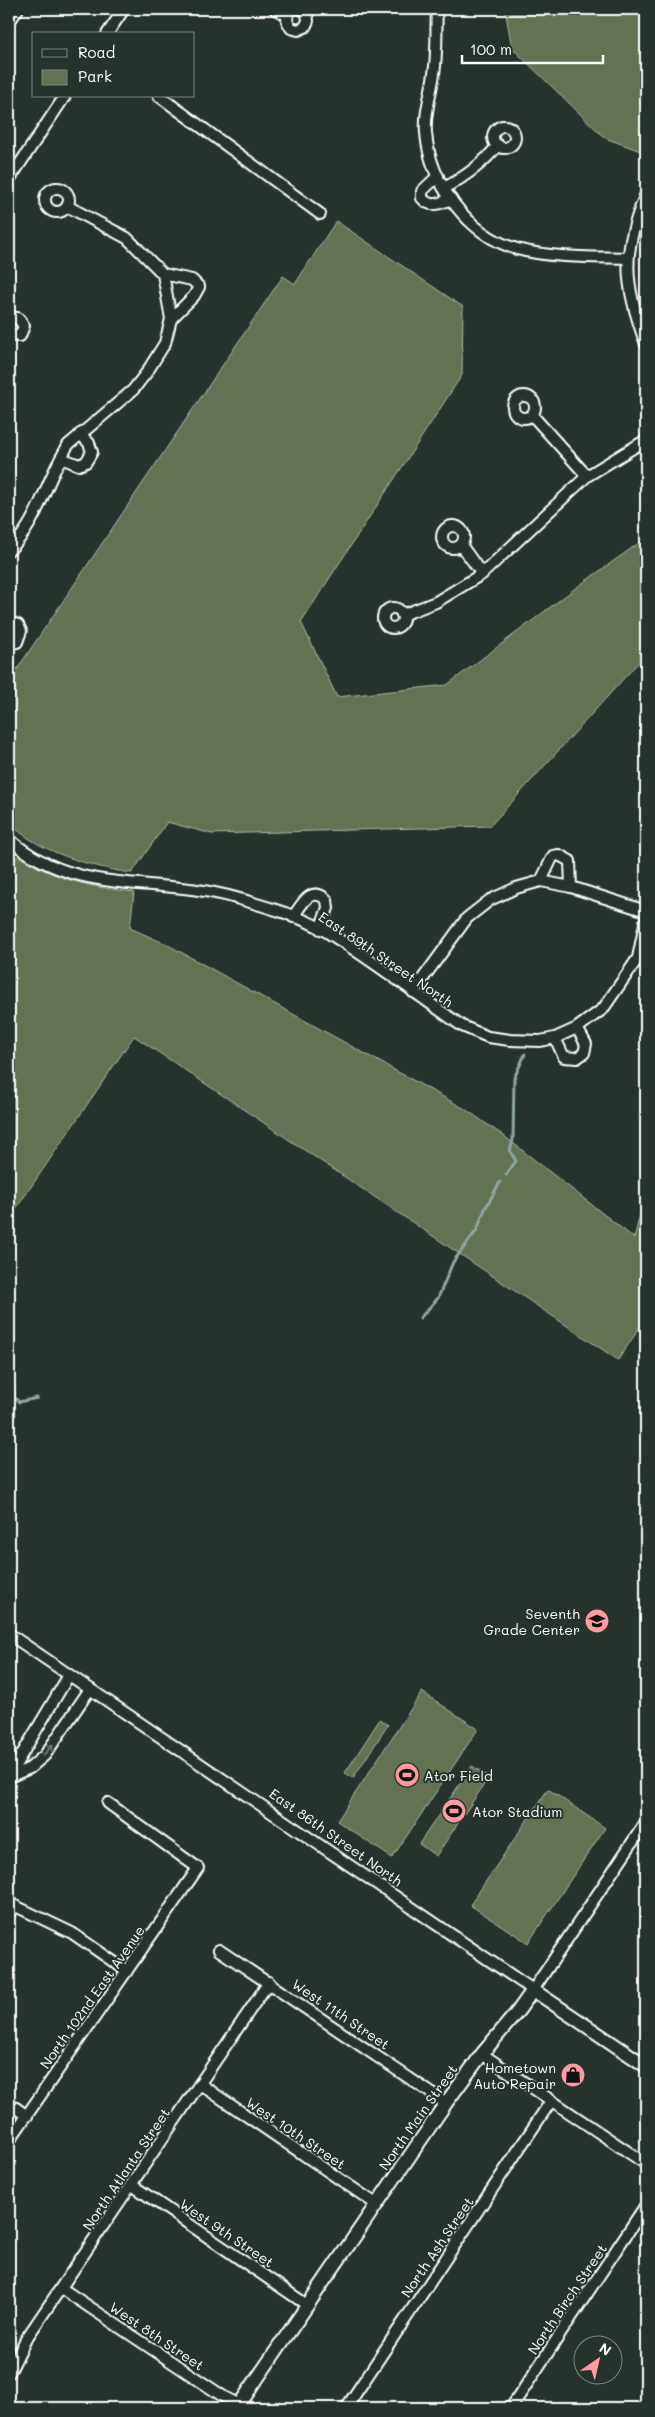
<svg xmlns="http://www.w3.org/2000/svg" width="655" height="2417" font-family="Mali,sans-serif">
  <style>
    .green { fill: #627253; stroke: #b0b8a9 }
    .lines { fill: none; stroke-linecap: round; stroke-linejoin: round }
    .stream { stroke: #91a7a6; stroke-width: 3 }
    .minor-casing { stroke: #fff; stroke-width: 14 }
    .major-casing { stroke: #fff; stroke-width: 16 }
    .minor { stroke: #26332d; stroke-width: 10 }
    .major { stroke: #26332d; stroke-width: 12 }
    .oneway { stroke: #727a76 }
    .labels { text-anchor: middle; dominant-baseline: central; stroke-width: 4; stroke-linejoin: round; paint-order: stroke }
    .street-label { font-size: 14px; fill: #fff; stroke: #26332d }
    .poi-label { font-size: 14px; fill: #fff; stroke: #26332d; text-anchor: end }
  </style>
  <rect width="100%" height="100%" fill="#26332d"/>
  <filter id="ink" filterUnits="userSpaceOnUse"><feTurbulence type="fractalNoise" baseFrequency=".02" numOctaves="2"/><feDisplacementMap in="SourceGraphic" scale="10" xChannelSelector="R" yChannelSelector="G"/><feConvolveMatrix kernelMatrix="1 2 1 2 8 2 1 2 1" color-interpolation-filters="sRGB"/></filter>
  <g filter="url(#ink)">
    <g class="green">
      <polygon points="505,9 646,9 646,153 605,138 512,48"/>
      <path d="M336,221L463,307L462,375L301,622L337,697L447,685L577,587L646,538V654L490,826L212,834L167,822L132,873C94,868 35,851 9,822V681L283,276L295,284Z"/>
      <path d="M18,856C56,880 90,887 134,892L130,928L168,945L465,1109L504,1136L634,1238L646,1192V1318L618,1360L134,1036L9,1219V867Z"/>
      <polygon points="422,1692 478,1729 392,1858 337,1821"/>
      <polygon points="380,1719 388,1725 353,1778 345,1773"/>
      <polygon points="472,1766 489,1777 436,1856 419,1844"/>
      <polygon points="548,1789 605,1828 528,1943 470,1905"/>
    </g>
    <g class="lines">
      <g class="stream">
        <polyline points="506,1175 516,1161 510,1151 513,1140 514,1078 525,1054"/>
        <polyline points="420,1318 438,1298 453,1262 477,1230 485,1209 500,1182"/>
        <polyline points="9,1387 14,1388 14,1397 19,1402 37,1398"/>
      </g>
      <defs>
        <g id="minor">
          <polyline points="275,9 287,15"/>
          <polyline points="293,9 288,13 287,21 291,28 298,30 305,27 308,21 307,13 301,9"/>
          <path d="M437,9C436,28 437,47 435,66C433,88 424,111 426,133C430,183 468,235 517,249C549,258 593,257 627,258"/>
          <polyline points="9,22 18,9"/>
          <polyline points="107,34 124,9"/>
          <polyline points="159,96 320,214"/>
          <circle cx="504" cy="137" r="11"/>
          <path d="M438,176L422,191V198C431,209 440,203 451,199"/>
          <polyline points="9,180 65,96"/>
          <path d="M444,188C465,177 483,164 498,145"/>
          <circle cx="57" cy="200" r="12"/>
          <path d="M646,194C621,252 624,285 646,344"/>
          <polyline points="67,206 127,238 163,274 171,319 165,343 147,372 133,390 68,445 61,458 79,465 86,462 92,452 89,443 80,434"/>
          <polyline points="163,274 192,280 199,287 194,296 171,319"/>
          <polyline points="9,318 18,318 24,326 20,336 9,336"/>
          <circle cx="524" cy="407" r="11"/>
          <polyline points="532,415 587,476"/>
          <circle cx="453" cy="537" r="11"/>
          <polyline points="461,545 482,574"/>
          <path d="M9,550C36,525 43,490 61,458"/>
          <circle cx="393" cy="618" r="10"/>
          <polyline points="402,615 436,602 482,574 587,476 646,440"/>
          <polyline points="9,622 18,625 21,631 17,642 9,644"/>
          <path d="M9,839C77,898 157,875 236,898C264,906 297,915 322,929C370,958 416,994 462,1026L488,1037L510,1040L540,1041L555,1038L577,1028L603,1009L638,958L646,919"/>
          <polyline points="541,881 553,856 559,855 570,861 571,887"/>
          <path d="M293,917C302,904 311,885 327,900L328,908L320,929"/>
          <polyline points="413,992 467,918 490,900 516,888 541,881 571,887 646,911"/>
          <polyline points="555,1038 564,1057 577,1058 584,1053 586,1044 577,1028"/>
          <polyline points="9,1634 533,1990 646,1822"/>
          <polyline points="9,1776 69,1675"/>
          <polyline points="9,1777 30,1768 45,1755 90,1689"/>
          <polyline points="9,1903 72,1933 127,1971"/>
          <polyline points="9,1914 13,1905"/>
          <polyline points="219,1950 446,2103"/>
          <polyline points="482,2054 646,2164"/>
          <polyline points="200,2084 376,2204"/>
          <polyline points="9,2103 27,2116"/>
          <polyline points="9,2141 198,1868 108,1803"/>
          <polyline points="132,2185 307,2305"/>
          <polyline points="61,2288 224,2397 246,2408"/>
          <polyline points="9,2373 26,2339 269,1982"/>
          <polyline points="346,2408 551,2101"/>
          <polyline points="511,2408 646,2205"/>
        </g>
        <polyline id="major" points="237,2408 446,2103 482,2054 518,2011 533,1990 646,2066"/>
      </defs>
      <use href="#minor" class="minor-casing"/>
      <use href="#major" class="major-casing"/>
      <use href="#minor" class="minor"/>
      <use href="#major" class="major"/>
    </g>
    <defs><path id="oneway-shaft" d="M-6 0H5M1.5-3L5.5 0L1.5 3" fill="none" stroke-width="1.6" stroke-linecap="round" stroke-linejoin="round" transform="scale(1.25)"/></defs>
    <use class="oneway" href="#oneway-shaft" transform="translate(48 1750) rotate(-50)"/>
  </g>
  <defs>
    <symbol id="school-disc" viewBox="-11 -11 22 22"><circle r="9.5" fill="#ff9aa2" stroke="#26332d"/><path d="M0-5L7-2L0 1L-7-2ZM-4 1L0 2.5L4 1V4Q0 6-4 4Z" fill="#111"/></symbol>
    <symbol id="stadium-disc" viewBox="-11 -11 22 22"><circle r="9.5" fill="#ff9aa2" stroke="#26332d"/><path d="M0-5a6.5 5 0 1 0 0 10a6.5 5 0 1 0 0-10ZM-3.5-1.8h7v3.6h-7Z" fill="#111"/></symbol>
    <symbol id="shop-disc" viewBox="-11 -11 22 22"><circle r="9.5" fill="#ff9aa2" stroke="#26332d"/><path d="M-5-2.5h2.3a2.7 3.5 0 0 1 5.4 0H5L5.5 6h-11ZM-1.5-2.5h3a1.5 2.3 0 0 0-3 0Z" fill="#111"/></symbol>
  </defs>
  <g fill-rule="evenodd">
    <use href="#school-disc" x="583" y="1607" width="28" height="28"/>
    <use href="#stadium-disc" x="393" y="1761" width="28" height="28"/>
    <use href="#stadium-disc" x="440" y="1797" width="28" height="28"/>
    <use href="#shop-disc" x="559" y="2061" width="28" height="28"/>
  </g>
  <g class="labels">
    <g class="street-label">
      <text transform="translate(386 959) rotate(34)">East 89th Street North</text>
      <text transform="translate(336 1837) rotate(35)">East 86th Street North</text>
      <text transform="translate(92 1997) rotate(-55)">North 102nd East Avenue</text>
      <text transform="translate(341 2014) rotate(34)">West 11th Street</text>
      <text transform="translate(418 2117) rotate(-55)">North Main Street</text>
      <text transform="translate(296 2133) rotate(34)">West 10th Street</text>
      <text transform="translate(126 2169) rotate(-56)">North Atlanta Street</text>
      <text transform="translate(227 2233) rotate(34)">West 9th Street</text>
      <text transform="translate(437 2247) rotate(-56)">North Ash Street</text>
      <text transform="translate(567 2299) rotate(-56)">North Birch Street</text>
      <text transform="translate(157 2336) rotate(34)">West 8th Street</text>
    </g>
    <g class="poi-label">
      <text x="580" y="1613">Seventh<tspan x="580" dy="16">Grade Center</tspan></text>
      <text x="424" y="1775" text-anchor="start">Ator Field</text>
      <text x="472" y="1811" text-anchor="start">Ator Stadium</text>
      <text x="556" y="2067">Hometown<tspan x="556" dy="16">Auto Repair</tspan></text>
    </g>
  </g>
  <rect width="655" height="2417" fill="none" stroke="#26332d" stroke-width="30"/>
  <rect x="15" y="15" width="625" height="2387" fill="none" stroke="#fff" stroke-width="2" filter="url(#ink)"/>
  <rect x="32" y="32" width="162" height="65" fill="#26332d" stroke="#7d8581"/>
  <rect x="42" y="49" width="25" height="8" fill="#26332d" stroke="#7d8581"/>
  <text x="78" y="58" font-size="15" fill="#ffffff">Road</text>
  <rect x="42" y="70" width="25" height="15" fill="#627253" stroke="#7d8581"/>
  <text x="78" y="82" font-size="15" fill="#ffffff">Park</text>
  <g transform="translate(598 2360) rotate(34)"><circle r="24" fill="#26332d" stroke="#7d8581"/>
  <path d="M0-4L9 19L0 12L-9 19Z" fill="#ff9aa2"/>
  <text y="-8" font-size="14" font-weight="bold" text-anchor="middle" fill="#ffffff">N</text>
  </g>
  <path d="M462 55v8h141v-8" fill="none" stroke="#ffffff" stroke-width="2.5"/>
  <text x="470" y="55" font-size="15" fill="#ffffff" stroke="#26332d" stroke-width="4" paint-order="stroke">100 m</text>
</svg>
